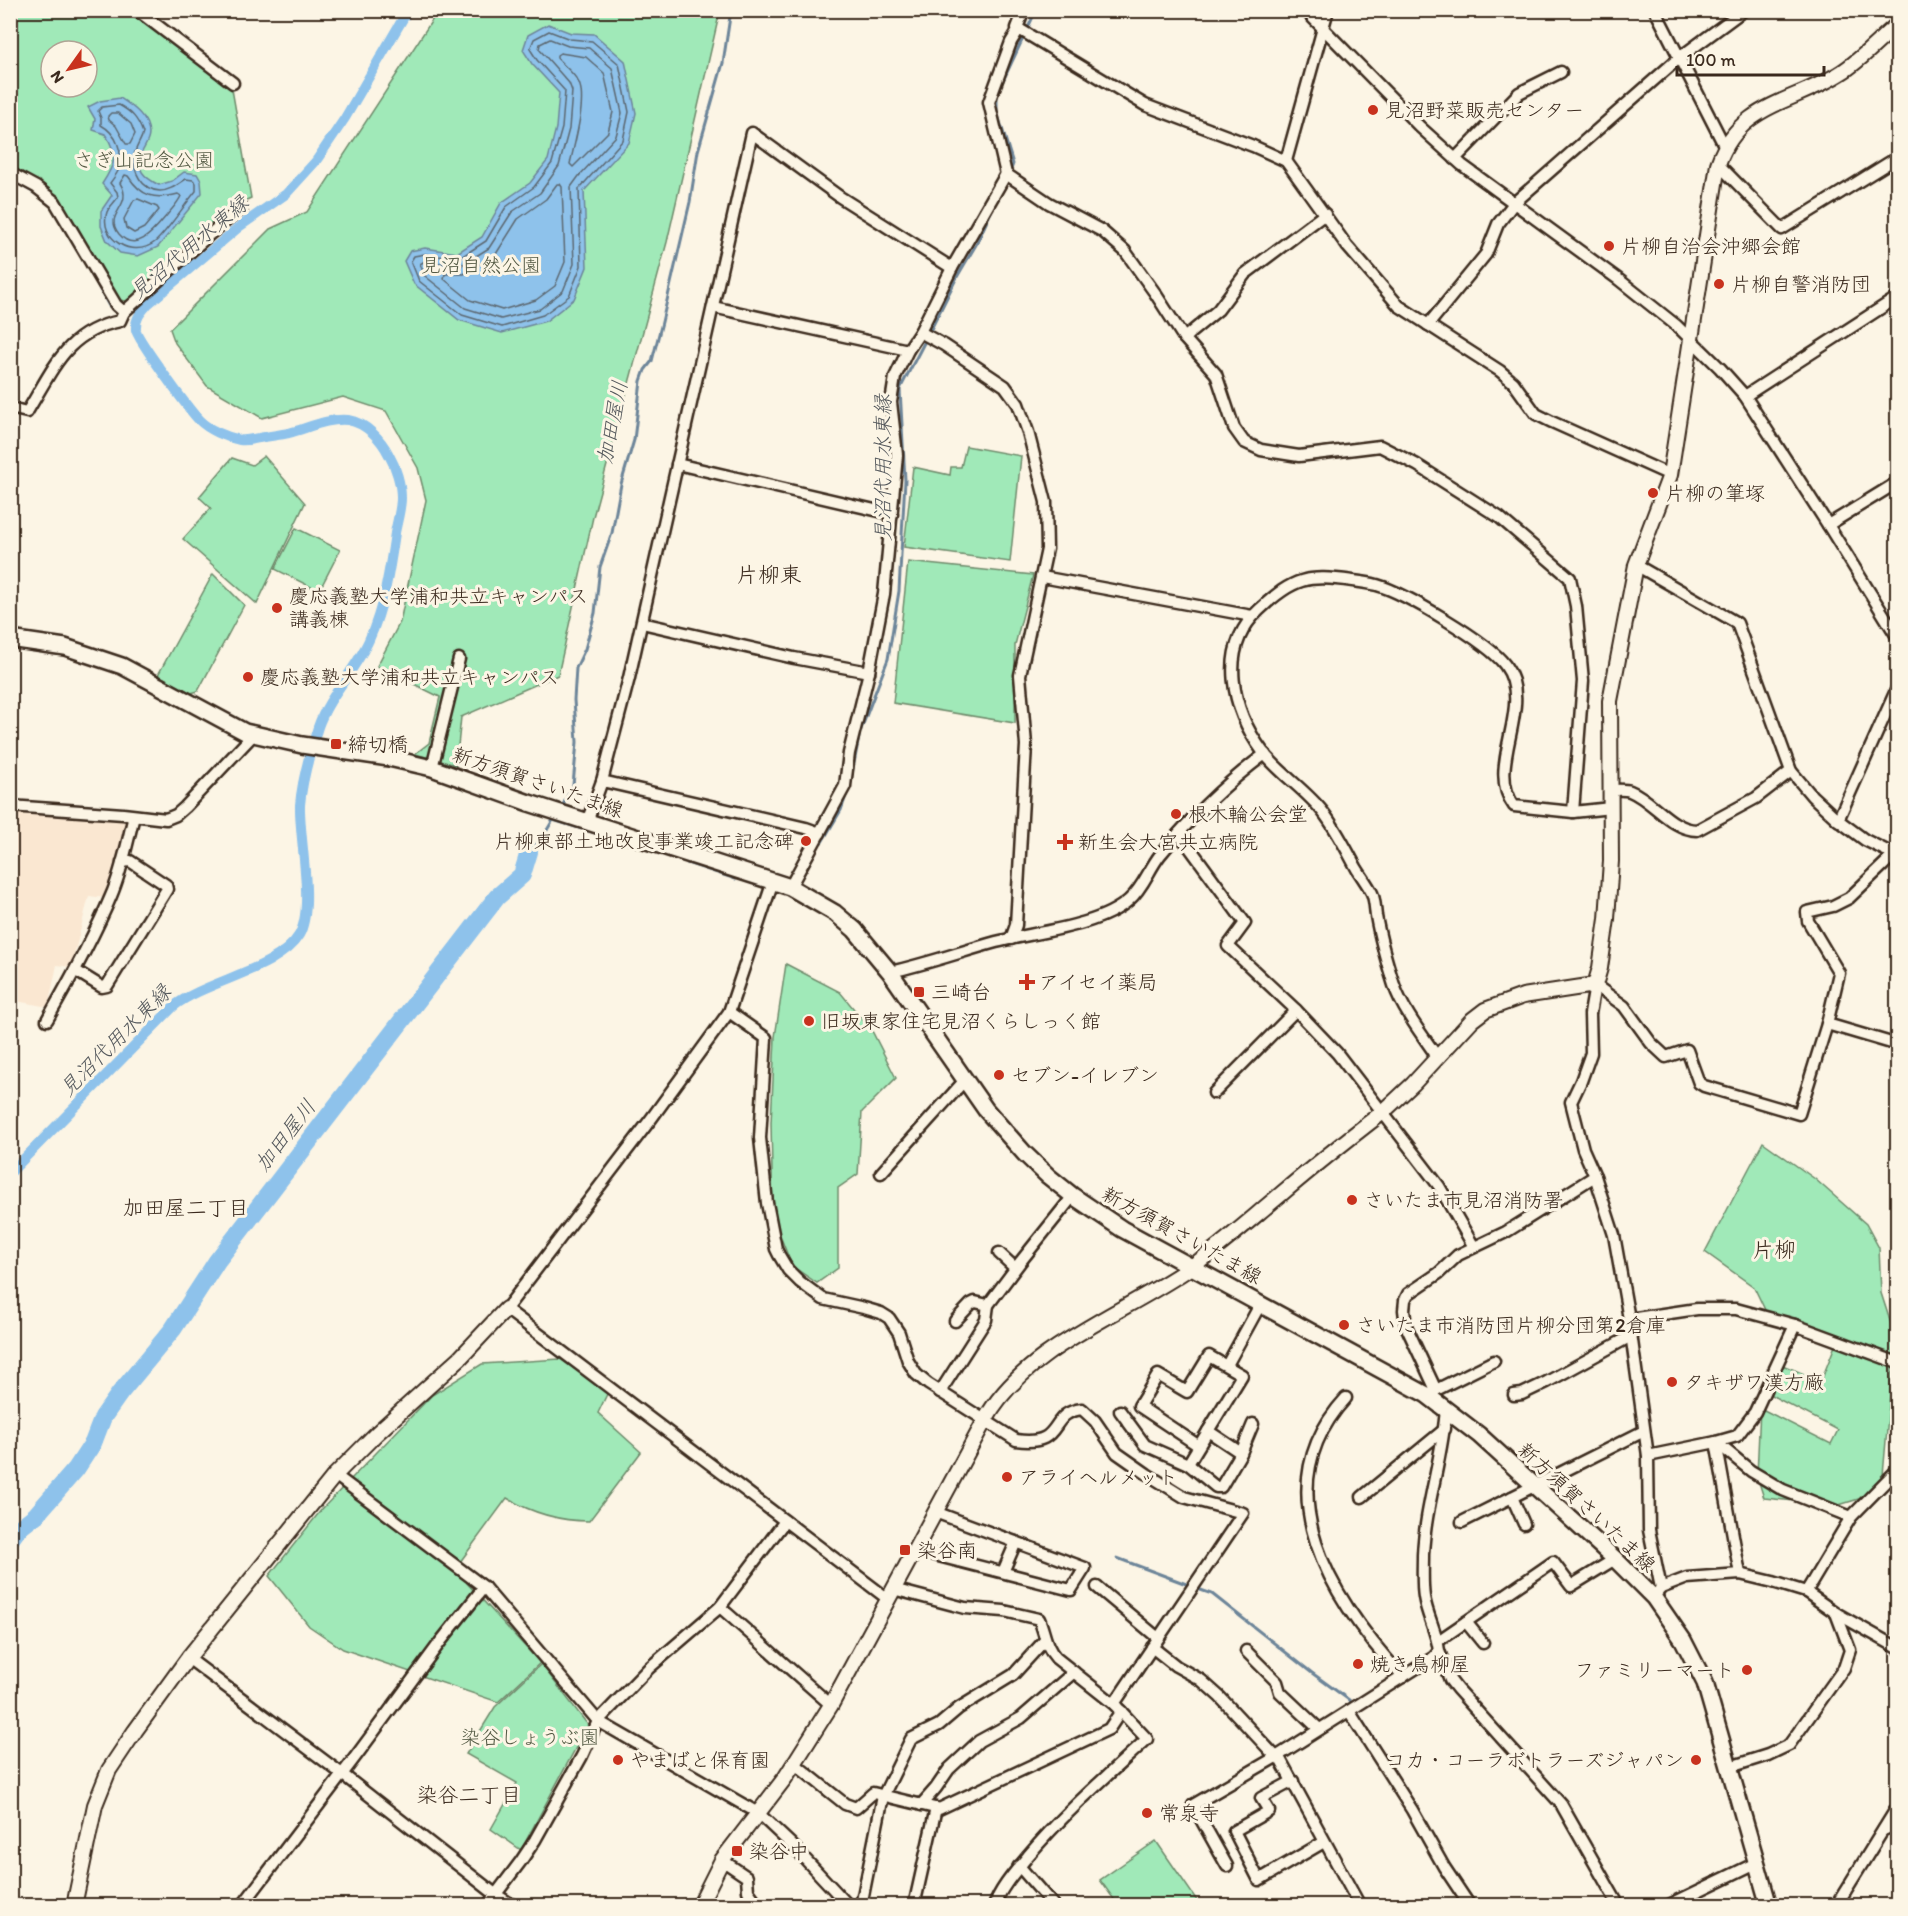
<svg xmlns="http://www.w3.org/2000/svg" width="1908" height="1916" font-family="Itim,'Klee One',sans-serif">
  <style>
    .built { fill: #fae7d1 }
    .green { fill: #a0e9b8; stroke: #6e8a6b; stroke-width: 1.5; fill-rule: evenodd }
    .water { fill: #8ec2eb; stroke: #6d8599; stroke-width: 1.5 }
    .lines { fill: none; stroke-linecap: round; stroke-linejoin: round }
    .shore { stroke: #5c6770; stroke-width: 1.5 }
    .stream { stroke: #6d8599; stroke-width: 3 }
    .canal { stroke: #8ec2eb; stroke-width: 10 }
    .river { stroke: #8ec2eb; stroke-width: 18 }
    .minor-casing { stroke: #3b2a1e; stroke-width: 15 }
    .tertiary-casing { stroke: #3b2a1e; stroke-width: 18 }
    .secondary-casing { stroke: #3b2a1e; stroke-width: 20 }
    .minor { stroke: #fcf5e5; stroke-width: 10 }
    .tertiary { stroke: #fcf5e5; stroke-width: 14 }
    .secondary { stroke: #fcf5e5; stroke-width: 15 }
    .poi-dot { fill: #c8321e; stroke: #fcf5e5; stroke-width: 2 }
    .labels { text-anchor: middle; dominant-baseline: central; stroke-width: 6; stroke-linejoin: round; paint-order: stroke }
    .poi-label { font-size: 20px; fill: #3b2a1e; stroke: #fcf5e5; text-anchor: start }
    .park-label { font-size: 20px; fill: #545a44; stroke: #fcf5e5 }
    .street-label { font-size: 20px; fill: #3b2a1e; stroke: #fcf5e5 }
    .water-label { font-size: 21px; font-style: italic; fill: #54585c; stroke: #fcf5e5 }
    .neighbourhood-label { font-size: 21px; fill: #3b2a1e; stroke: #fcf5e5 }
    .quarter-label { font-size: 22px; fill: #3b2a1e; stroke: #fcf5e5 }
  </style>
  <rect width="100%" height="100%" fill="#fcf5e5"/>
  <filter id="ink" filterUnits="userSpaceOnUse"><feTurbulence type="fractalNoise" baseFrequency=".0167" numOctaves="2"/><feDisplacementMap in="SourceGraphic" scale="12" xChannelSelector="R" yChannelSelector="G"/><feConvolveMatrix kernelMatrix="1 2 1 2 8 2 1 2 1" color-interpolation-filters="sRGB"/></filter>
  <g filter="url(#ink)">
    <polygon class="built" points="11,812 124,821 126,826 105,898 89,896 71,967 57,965 48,1007 11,1000"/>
    <g class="green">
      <path d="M10,11H129L148,20L232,89L251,198L226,209L127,301L118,300L75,223L55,197L11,168ZM51,51H87V87H51Z"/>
      <polygon points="438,11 720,11 667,242 593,517 558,675 461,717 456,765 415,754 429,743 440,697 377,666 400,622 426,500 418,468 386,411 343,397 262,418 207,386 175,343 170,329 270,229 307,212"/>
      <polygon points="966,446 1021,456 1010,562 904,547 913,467 950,475 951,467 961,467"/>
      <polygon points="264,456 305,503 257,604 183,539 211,508 199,497 232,458 252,465"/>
      <polygon points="296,528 340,550 319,591 275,569"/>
      <polygon points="908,562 1033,575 1015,645 1015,723 893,703"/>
      <polygon points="213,574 244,605 198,691 191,693 158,675"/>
      <polygon points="786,964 840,992 872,1031 896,1078 862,1112 858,1174 838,1188 838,1268 817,1283 792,1266 773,1218 771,1123 775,1037"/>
      <polygon points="1763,1142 1815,1179 1866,1224 1879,1248 1881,1293 1895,1336 1882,1487 1865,1497 1839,1505 1764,1498 1757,1476 1760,1408 1831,1444 1838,1430 1767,1393 1780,1364 1821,1381 1838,1338 1767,1314 1754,1287 1705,1252"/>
      <path d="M560,1359L608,1392L598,1413L641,1452L589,1521C560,1521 532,1513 507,1498L460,1562L467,1583L540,1663L498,1702L343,1649L309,1626L269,1576L322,1509L432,1395L482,1364Z"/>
      <polygon points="541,1664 588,1725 521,1850 491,1829 517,1783 466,1754 495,1707"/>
      <polygon points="1156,1841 1200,1905 1118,1905 1100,1880"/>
    </g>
    <g class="water">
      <polygon points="548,24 571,33 594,34 625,61 636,113 629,143 584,191 587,267 574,299 546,321 502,333 459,320 414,284 404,261 410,251 425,248 457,253 482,237 501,203 530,183 548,160 556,128 559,93 532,64 523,50 528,35"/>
      <path d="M120,98C132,106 149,117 149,134C149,141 145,146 142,152C134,169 145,178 159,185L172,181L184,172L197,174L201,181L202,193L158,247L138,256L120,253L107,241L101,226V211L112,195L102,184C115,164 119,155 105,134L93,130L95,119L88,107L100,101Z"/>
    </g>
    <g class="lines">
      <g class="shore">
        <polygon points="549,31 570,39 592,41 619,64 629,112 623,140 579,189 581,266 569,296 543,315 502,327 462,315 419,281 411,261 414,256 425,254 458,259 486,241 506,207 534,187 552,163 562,128 565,91 537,60 530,49 534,39"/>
        <polygon points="550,39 568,46 589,48 612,68 622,113 616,136 579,176 571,187 574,264 563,291 540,309 501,319 465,308 425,276 420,264 425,261 460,266 489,248 512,212 540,193 559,166 569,129 572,91 569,83 539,49 540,44"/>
        <path d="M560,53L586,57L604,73L613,112L608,132L573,167L570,164C574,145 587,101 579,83C575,74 564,66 557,58V55Z"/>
        <path d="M119,105C132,112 138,119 143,133C141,141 135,148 134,156C133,171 141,190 160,191C170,191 178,184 186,179L193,180L196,183V191C185,204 166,233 155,242C132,260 98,238 107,212C109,207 115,202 118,197L117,192L110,183C113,179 116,175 118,171C125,153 116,133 101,125V118L98,111L102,107Z"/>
        <polygon points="111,113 118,113 131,124 135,134 130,144 126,144 116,126 109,120 108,116"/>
        <path d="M125,175L128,176C142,197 154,200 178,194L181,196C178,203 172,209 167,215C156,228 137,255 119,234C102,213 135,207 120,183Z"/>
        <polygon points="557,184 560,184 562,187 565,262 555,286 536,300 502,310 470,300 444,279 445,274 464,274 496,254 518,219 546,199"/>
        <polygon points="138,199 157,207 159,210 144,228 134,233 126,228 124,219 134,200"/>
      </g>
      <g class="stream">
        <polyline points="1027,30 1036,10"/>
        <polyline points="1000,87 1024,36"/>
        <polyline points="997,93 997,112 1013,164 1010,172"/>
        <polyline points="12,180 43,198"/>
        <polyline points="97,284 109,306"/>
        <polyline points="929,333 957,277 977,243 995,203"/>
        <polyline points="850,784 860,732 888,659 899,591 905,480 900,389 926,339"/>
        <polyline points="562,807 573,785 577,742 574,700 576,668 585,649 595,613 600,567 612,533 621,484 634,440 641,381 645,370 652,361 662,322 690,202 698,151 723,63 731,10"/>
        <polyline points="553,820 631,844"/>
        <polyline points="822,842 841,810 847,793"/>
        <polyline points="529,852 541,840 553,820"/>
        <polyline points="687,863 736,879"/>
        <polyline points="1117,1558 1189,1585"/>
        <polyline points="1195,1588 1212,1594 1312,1673 1349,1700 1353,1705"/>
        <polyline points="1356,1711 1416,1806 1446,1860 1477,1906"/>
      </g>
      <path class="canal" d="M10,1173L174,1006C207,980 278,970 299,935C315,907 299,839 300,805C302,779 310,752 318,727C329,695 355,671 369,640C384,607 390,568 395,533C397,522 401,509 401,498C401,484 396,467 389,455C381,439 366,423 348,420C328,418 308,428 289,433C279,435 269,436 259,438C253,439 246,441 240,440C226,437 209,430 199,420C190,411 137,339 136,330C135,318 141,312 148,304L239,227L286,194L316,161L345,118L408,10"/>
      <polyline class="river" points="10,1540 18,1529 36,1515 76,1469 93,1443 103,1417 120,1393 173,1329 217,1261 497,897 522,875 529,852"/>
      <defs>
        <g id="minor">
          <polyline points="137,10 233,83"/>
          <polyline points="1305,10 1420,127 1462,165 1618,279 1677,326 1720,368 1745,396 1828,525 1898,638"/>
          <polyline points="1655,10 1724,145"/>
          <polyline points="1017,28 1024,10"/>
          <polyline points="1455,159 1519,93 1561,72"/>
          <polyline points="1286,161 1328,10"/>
          <polyline points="1718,164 1782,229 1898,157"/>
          <polyline points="10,173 36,187 55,202 116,305 124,312 210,234 242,208"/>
          <polyline points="713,307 908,350"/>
          <polyline points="1428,325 1486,254 1498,224 1514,203 1679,58 1744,10"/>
          <polyline points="920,332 944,345 1005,386 1018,404 1028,432 1046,502 1047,549 1020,675 1026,745 1016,925 1011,939"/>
          <polyline points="1184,338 1218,310 1245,274 1325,214"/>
          <polyline points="1745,396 1898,297"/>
          <path d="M10,408L27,412C54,368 66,332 120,321L124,312"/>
          <polyline points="677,464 892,514"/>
          <polyline points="1828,525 1898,482"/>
          <polyline points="1636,565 1737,623 1791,771 1812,796 1838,820 1865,840 1897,856"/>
          <polyline points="1042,577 1252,616"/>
          <polyline points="642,623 794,658 869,672"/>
          <polyline points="432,768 459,659"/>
          <polyline points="602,781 629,678 752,133 840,197 952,268"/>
          <path d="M1611,790C1617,790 1625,789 1630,791C1653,800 1671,830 1697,830L1756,798L1791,771"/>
          <polyline points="10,806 123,814 166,819 176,815 185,807 254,734"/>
          <polyline points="1573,812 1583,681 1576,606 1570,578 1499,517 1417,465 1380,446 1299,456 1261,450 1244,442 1234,428 1216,374 1184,338 1155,293 1125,251 1102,231 1049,203 1006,174 989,102 1011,42 1019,29 1145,105 1253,146 1286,161 1347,246 1399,306 1500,371 1513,382 1536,414 1552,422 1670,475"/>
          <polyline points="1838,820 1898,686"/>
          <polyline points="587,822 602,781 806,828 820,833"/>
          <polyline points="1179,833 1245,923 1228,946 1296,1010 1337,1053 1439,1186 1474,1247"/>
          <polyline points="773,881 729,1012 651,1119 506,1309 888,1599"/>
          <polyline points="790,887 845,786 849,753 869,672 884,594 897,455 891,402 895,377 908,350 920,332 952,268 1006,174"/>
          <polyline points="76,971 102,987 107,986 167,889 166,885 130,861 122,862"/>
          <path d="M890,972C926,964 960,952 996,942C1035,932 1099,927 1129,900C1143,888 1149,869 1160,855C1192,816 1225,784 1265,754"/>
          <path d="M729,1012L766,1038L760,1138L767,1203L776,1249L779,1255L788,1270L800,1282L823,1299L864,1308L881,1313L889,1318L899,1333L908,1361L916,1374L928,1384L1016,1440C1066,1447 1046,1413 1082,1409L1095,1421L1117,1453L1147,1474L1184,1497L1243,1513L1114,1704"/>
          <path d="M47,1020C70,980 93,939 111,896C122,871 127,843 134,816"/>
          <polyline points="1827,1024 1898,1045"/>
          <path d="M1438,1058C1423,1036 1403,1011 1394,985C1387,963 1380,939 1376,916C1375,909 1375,900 1372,893C1368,885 1362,877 1357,869C1346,849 1337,830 1323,812C1306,790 1280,774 1263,752C1232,710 1217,649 1259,610C1294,577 1307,575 1353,581C1361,582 1369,583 1377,585C1405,593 1488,642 1505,665C1536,707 1484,766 1514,806L1573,812L1611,808"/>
          <polyline points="1214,1093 1296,1010"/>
          <polyline points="881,1173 965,1080"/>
          <polyline points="999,1253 1015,1268"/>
          <polyline points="1629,1319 1697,1309 1736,1309 1795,1325 1898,1363"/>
          <polyline points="955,1321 971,1304 975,1302 988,1305 1021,1261 1073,1196"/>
          <polyline points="1227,1365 1261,1303"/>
          <polyline points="1436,1390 1406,1326 1404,1310 1405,1300 1408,1294 1439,1273 1458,1255 1506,1232 1595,1176"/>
          <polyline points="940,1392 986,1320 988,1305"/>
          <polyline points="1430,1393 1494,1361"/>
          <polyline points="1514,1395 1522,1394 1547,1382 1631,1336"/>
          <path d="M1346,1398C1261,1490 1333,1602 1403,1677"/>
          <polyline points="1120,1411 1145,1445 1188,1464 1216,1487 1221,1487 1241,1453 1253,1424"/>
          <polyline points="1208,1431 1241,1453"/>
          <polyline points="1648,1456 1716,1442 1751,1471 1783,1490 1851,1517"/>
          <polyline points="1188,1464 1242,1375 1209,1356 1187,1392 1158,1375 1139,1406 1199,1446"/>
          <polyline points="335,1475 484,1587 598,1721 758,1813 792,1845 849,1906"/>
          <polyline points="1362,1497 1445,1429"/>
          <polyline points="1512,1497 1524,1524"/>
          <polyline points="1462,1522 1644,1431"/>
          <polyline points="915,1550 1071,1590 1085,1568 935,1512"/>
          <polyline points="1003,1572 1016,1542"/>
          <polyline points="1740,1574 1716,1442 1737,1436 1755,1412 1795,1325"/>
          <polyline points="1097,1587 1158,1638"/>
          <polyline points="1661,1588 1649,1530 1648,1456 1629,1319 1614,1235 1595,1176 1583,1149 1571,1102 1581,1081 1591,1053 1590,1014 1595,985 1624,1006 1651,1043 1666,1057 1687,1050 1699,1083 1704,1086 1799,1114 1827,1024 1839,973 1808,921 1807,912 1833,906 1849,898 1898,851"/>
          <path d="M893,1589L965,1608L1004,1611L1039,1619C1045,1633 1045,1646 1056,1658L1114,1704L1147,1739C1106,1777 1064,1813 1028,1856C1016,1871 1001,1887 994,1906"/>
          <polyline points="1806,1592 1851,1517 1898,1469"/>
          <polyline points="1657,1593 1661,1588 1687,1578 1740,1574 1773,1582 1806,1592 1836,1613 1898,1648"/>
          <polyline points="720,1607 831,1705"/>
          <polyline points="1466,1622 1483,1643"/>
          <polyline points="1438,1641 1553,1562 1571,1586 1615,1559"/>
          <polyline points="1152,1647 1176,1666 1201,1680 1220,1697 1276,1757 1280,1759 1360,1906"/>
          <polyline points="1246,1651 1277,1682 1280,1692 1319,1729"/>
          <polyline points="1439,1651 1450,1680 1457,1689 1561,1804 1619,1906"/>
          <polyline points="188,1658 342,1774 495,1894 514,1906"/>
          <polyline points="1349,1711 1412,1810 1444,1867 1470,1906"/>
          <polyline points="795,1764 845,1804 856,1808 873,1793 939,1809 1109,1729 1121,1711"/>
          <polyline points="1730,1767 1768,1755 1789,1745 1844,1668 1850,1650 1836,1613"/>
          <polyline points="1293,1781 1261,1798 1269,1811 1234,1831 1259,1880 1324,1842"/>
          <polyline points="921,1805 936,1788 949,1769 979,1741 1021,1718 1074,1672"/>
          <polyline points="1883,1831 1898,1825"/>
          <polyline points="722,1860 747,1877 748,1891 759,1906"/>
          <polyline points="1019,1866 1054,1906"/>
          <path d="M1227,1866L1193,1805L1276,1757L1434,1657L1439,1651C1437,1632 1427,1616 1424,1597C1422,1584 1423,1569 1423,1555C1425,1505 1443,1458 1446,1408"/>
          <polyline points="242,1906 356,1756 441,1641 484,1587"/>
          <polyline points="487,1906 521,1861 535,1840 582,1756 598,1721 649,1668 720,1607 785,1521"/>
          <polyline points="861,1906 883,1796 911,1739 939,1725 959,1708 1013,1675 1045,1640"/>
          <polyline points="914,1906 936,1808"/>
          <polyline points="1667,1906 1758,1862"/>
          <polyline points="1836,1906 1898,1806"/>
        </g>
        <g id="tertiary">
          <polyline points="74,1906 95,1805 109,1770 135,1731 188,1658 335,1475 377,1433 460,1358 506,1309"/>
          <path d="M699,1906L722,1860L785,1778L831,1705L985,1420C1025,1347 1124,1314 1191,1267C1222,1245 1251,1219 1280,1195C1314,1166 1348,1139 1383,1112L1413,1084L1472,1020L1485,1010L1523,996L1595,985L1600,968L1607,919L1611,861L1610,701L1636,565L1670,475L1718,164C1740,102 1793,104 1842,72C1861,60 1880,39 1898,24"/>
        </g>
        <polyline id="secondary" points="10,639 65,647 122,666 245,732 302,745 389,758 432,768 529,803 790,887 835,913 855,930 890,972 986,1110 1025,1154 1048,1176 1073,1196 1122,1229 1427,1395 1479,1435 1615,1559 1654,1598 1683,1640 1705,1683 1769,1906"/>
      </defs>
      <use href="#minor" class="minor-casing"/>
      <use href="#tertiary" class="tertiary-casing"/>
      <use href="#secondary" class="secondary-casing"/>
      <use href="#minor" class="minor"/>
      <use href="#tertiary" class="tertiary"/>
      <use href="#secondary" class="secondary"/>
    </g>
  </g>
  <g class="poi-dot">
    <circle cx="1373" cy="110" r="6"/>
    <circle cx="1609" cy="246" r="6"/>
    <circle cx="1719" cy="284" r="6"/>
    <circle cx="1653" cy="493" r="6"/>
    <circle cx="277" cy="608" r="6"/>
    <circle cx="248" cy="677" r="6"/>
    <rect x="330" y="738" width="12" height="12" rx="3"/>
    <circle cx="1176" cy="814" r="6"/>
    <circle cx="806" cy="841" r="6"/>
    <path d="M1062 833h6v6h6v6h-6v6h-6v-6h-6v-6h6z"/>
    <path d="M1024 973h6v6h6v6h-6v6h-6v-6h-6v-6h6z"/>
    <rect x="913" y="986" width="12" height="12" rx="3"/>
    <circle cx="809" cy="1021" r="6"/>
    <circle cx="999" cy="1075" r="6"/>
    <circle cx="1352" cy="1200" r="6"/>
    <circle cx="1344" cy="1325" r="6"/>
    <circle cx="1672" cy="1382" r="6"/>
    <circle cx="1007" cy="1477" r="6"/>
    <rect x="899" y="1544" width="12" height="12" rx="3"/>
    <circle cx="1358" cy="1664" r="6"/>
    <circle cx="1747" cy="1670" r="6"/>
    <circle cx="618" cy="1760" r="6"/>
    <circle cx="1696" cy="1760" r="6"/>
    <circle cx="1147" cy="1813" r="6"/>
    <rect x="731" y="1845" width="12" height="12" rx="3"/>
  </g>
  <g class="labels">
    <g class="poi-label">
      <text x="1385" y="110">見沼野菜販売センター</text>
      <text x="1621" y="246">片柳自治会沖郷会館</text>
      <text x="1731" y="284">片柳自警消防団</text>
      <text x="1665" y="493">片柳の筆塚</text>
      <text x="289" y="596">慶応義塾大学浦和共立キャンパス<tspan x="289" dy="23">講義棟</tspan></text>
      <text x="260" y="677">慶応義塾大学浦和共立キャンパス</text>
      <text x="348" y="744">締切橋</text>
      <text x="1188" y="814">根木輪公会堂</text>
      <text x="794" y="841" text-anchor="end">片柳東部土地改良事業竣工記念碑</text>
      <text x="1078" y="842">新生会大宮共立病院</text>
      <text x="1039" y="982">アイセイ薬局</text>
      <text x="931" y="992">三崎台</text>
      <text x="821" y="1021">旧坂東家住宅見沼くらしっく館</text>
      <text x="1011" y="1075">セブン-イレブン</text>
      <text x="1364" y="1200">さいたま市見沼消防署</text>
      <text x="1356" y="1325">さいたま市消防団片柳分団第2倉庫</text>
      <text x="1684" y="1382">タキザワ漢方廠</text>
      <text x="1019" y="1477">アライヘルメット</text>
      <text x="917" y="1550">染谷南</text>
      <text x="1370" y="1664">焼き鳥柳屋</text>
      <text x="1735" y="1670" text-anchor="end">ファミリーマート</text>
      <text x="630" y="1760">やまばと保育園</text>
      <text x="1684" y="1760" text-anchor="end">コカ・コーラボトラーズジャパン</text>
      <text x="1159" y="1813">常泉寺</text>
      <text x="749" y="1851">染谷中</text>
    </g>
    <g class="park-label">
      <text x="144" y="160">さぎ山記念公園</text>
      <text x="481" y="265">見沼自然公園</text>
      <text x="530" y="1737">染谷しょうぶ園</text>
    </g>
    <g class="street-label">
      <text transform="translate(538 782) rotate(19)">新方須賀さいたま線</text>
      <text transform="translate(1182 1235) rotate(29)">新方須賀さいたま線</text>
      <text transform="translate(1587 1507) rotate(43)">新方須賀さいたま線</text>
    </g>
    <g class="water-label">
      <text transform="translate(189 247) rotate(-40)">見沼代用水東縁</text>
      <text transform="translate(612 422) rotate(-79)">加田屋川</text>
      <text transform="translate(882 468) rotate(-90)">見沼代用水東縁</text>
      <text transform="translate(115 1040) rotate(-45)">見沼代用水東縁</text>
      <text transform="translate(285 1135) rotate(-52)">加田屋川</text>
    </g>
    <g class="neighbourhood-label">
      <text x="186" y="1207">加田屋二丁目</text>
      <text x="469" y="1794">染谷二丁目</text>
    </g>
    <g class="quarter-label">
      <text x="769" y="574">片柳東</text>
      <text x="1774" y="1249">片柳</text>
    </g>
  </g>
  <rect width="1908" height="1916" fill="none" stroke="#fcf5e5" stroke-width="36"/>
  <rect x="18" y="18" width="1872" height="1880" fill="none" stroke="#3b2a1e" stroke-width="2" filter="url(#ink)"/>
  <g transform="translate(69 69) rotate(236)"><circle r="28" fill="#fcf5e5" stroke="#afa495" stroke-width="1.5"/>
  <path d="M0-4.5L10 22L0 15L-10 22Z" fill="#c8321e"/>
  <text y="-9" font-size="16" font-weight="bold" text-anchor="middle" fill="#3b2a1e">N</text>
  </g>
  <path d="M1677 66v9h147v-9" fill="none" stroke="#3b2a1e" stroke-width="3"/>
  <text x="1686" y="66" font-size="18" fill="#3b2a1e" stroke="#fcf5e5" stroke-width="4.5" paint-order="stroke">100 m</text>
</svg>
